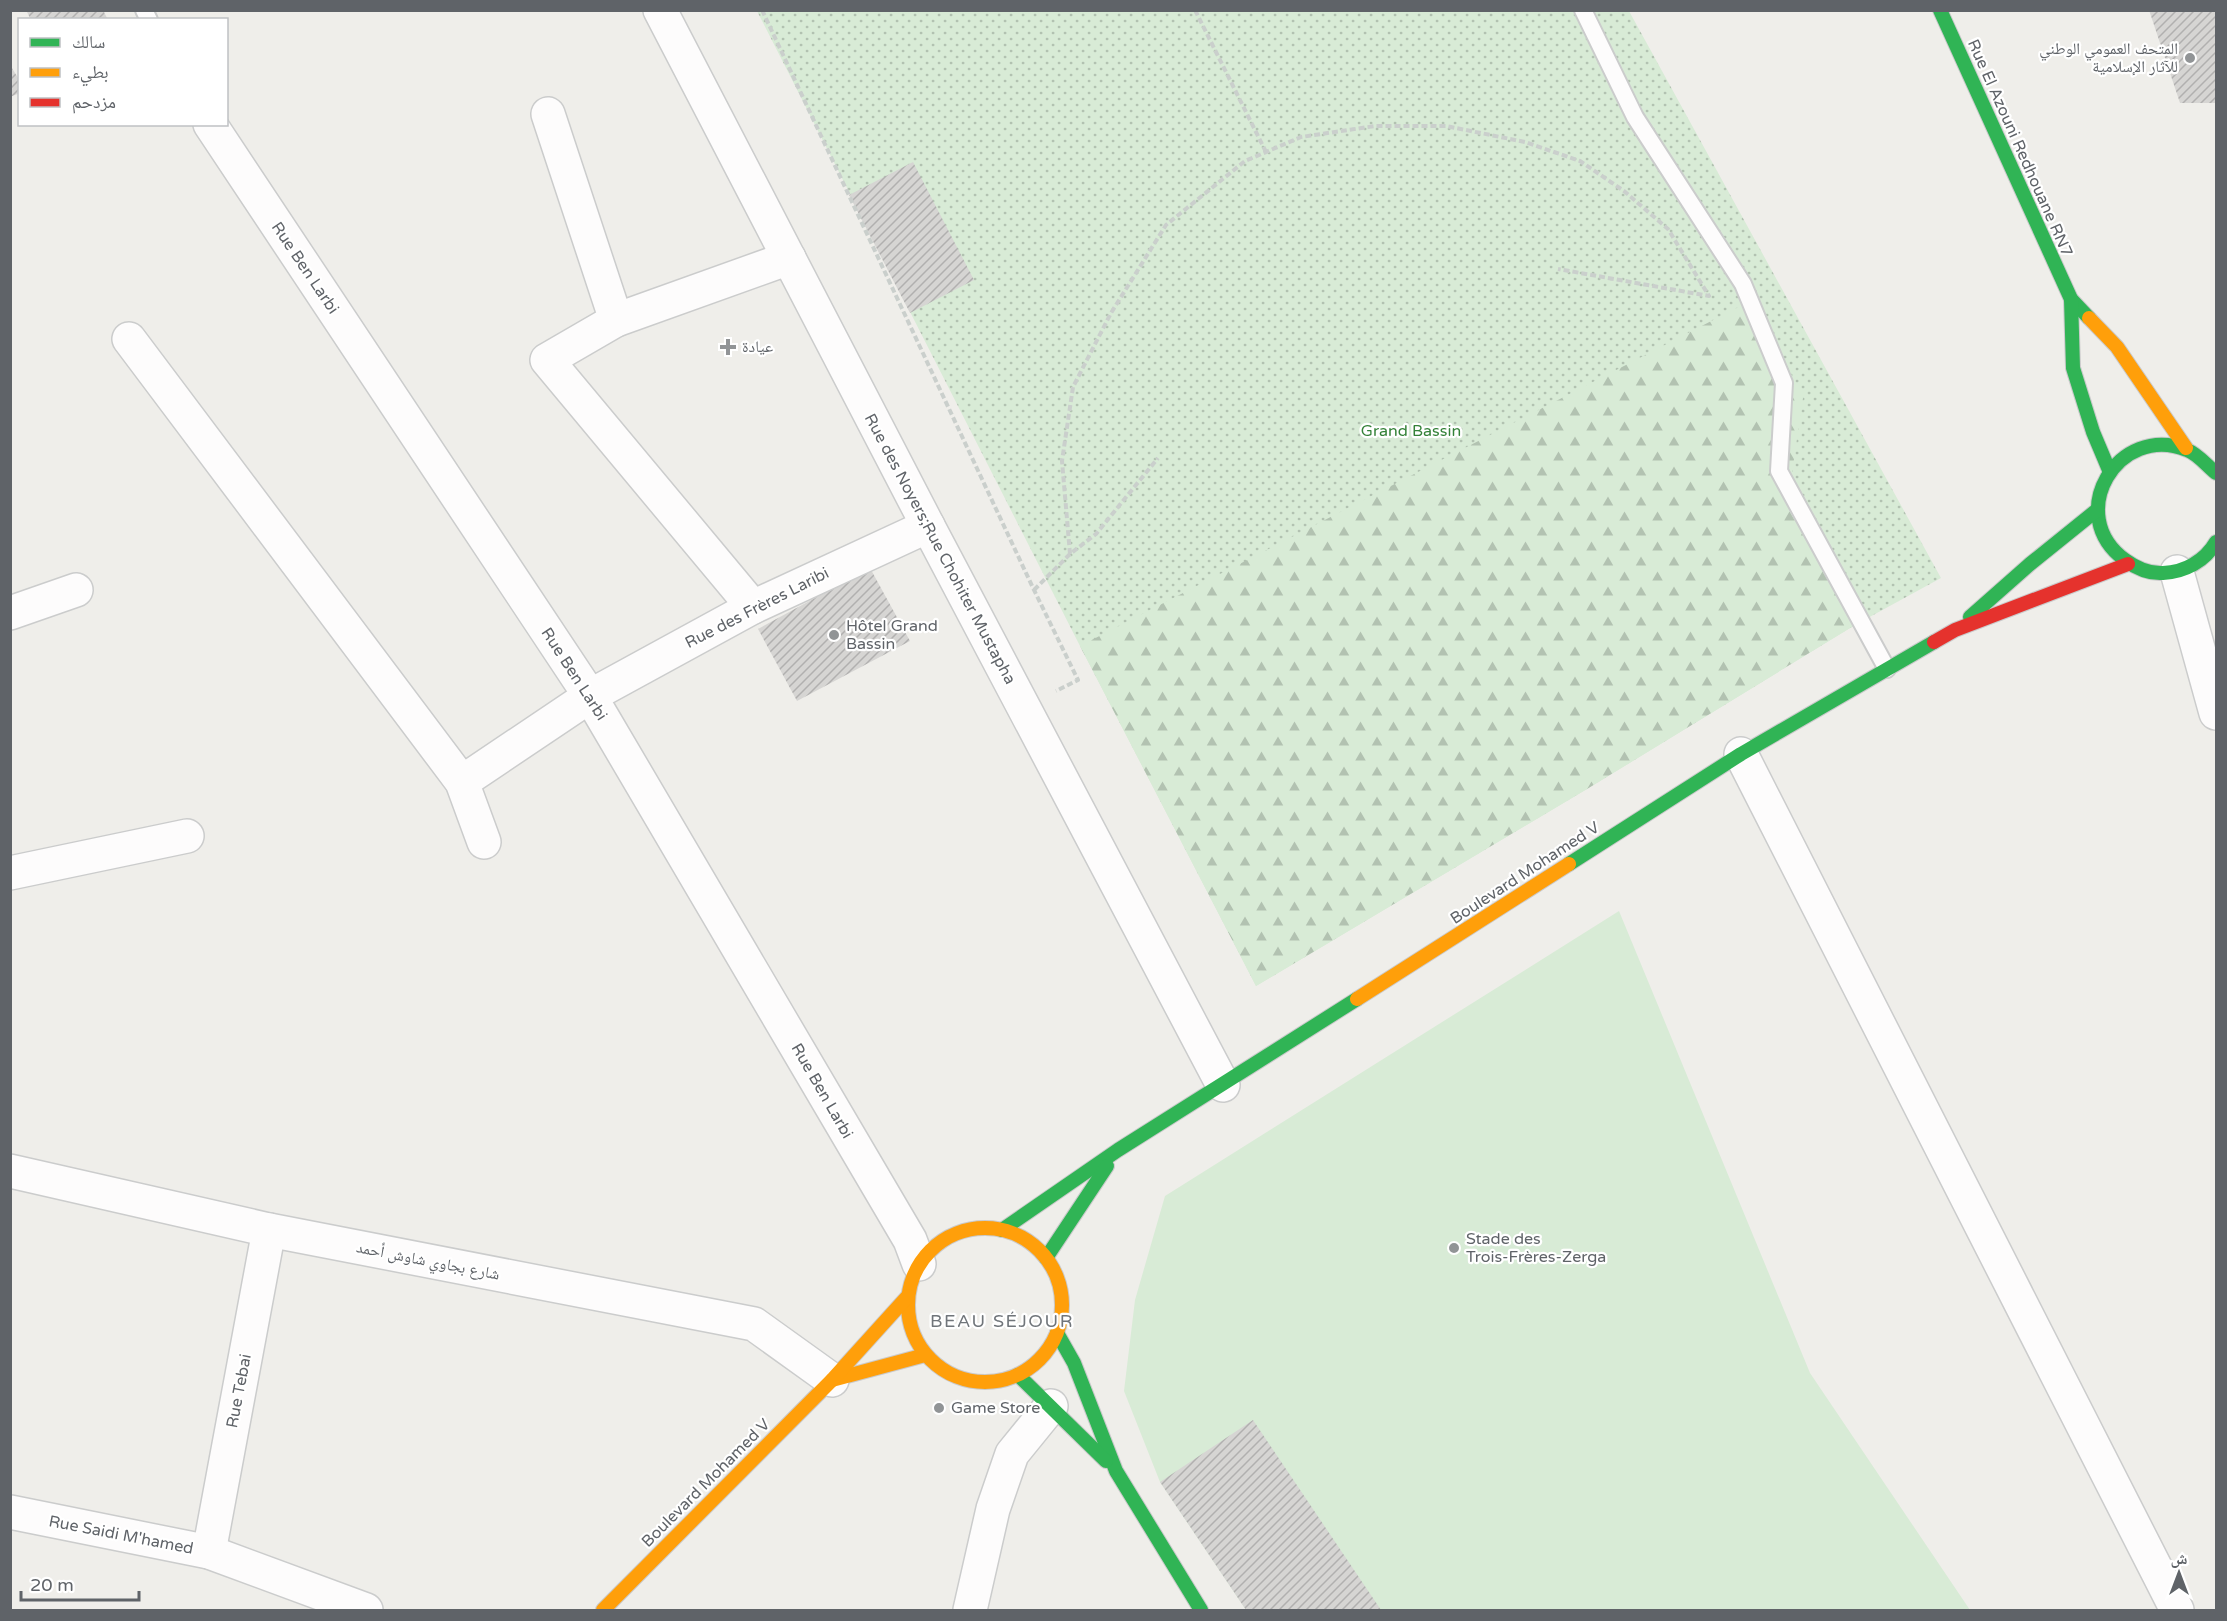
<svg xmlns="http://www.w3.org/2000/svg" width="2227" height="1621" font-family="'Varela Round','Noto Naskh Arabic',sans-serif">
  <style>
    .grass { fill: url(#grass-dots) }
    .forest { fill: url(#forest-firs) }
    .pitch { fill: #d8ebd6 }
    .building { fill: url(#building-hatch) }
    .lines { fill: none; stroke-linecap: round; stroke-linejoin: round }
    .lane-casing { stroke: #cbcccc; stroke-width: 20 }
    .street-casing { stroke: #cbcccc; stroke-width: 36 }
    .fast-casing { stroke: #cacacb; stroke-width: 16 }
    .slow-casing { stroke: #cacacb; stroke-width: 16 }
    .jam-casing { stroke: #cacacb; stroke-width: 16 }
    .path { stroke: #cacfcc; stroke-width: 4; stroke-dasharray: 6 3; stroke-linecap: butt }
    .lane { stroke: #fdfcfc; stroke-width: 16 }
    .street { stroke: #fdfcfc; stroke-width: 33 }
    .fast { stroke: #30b455; stroke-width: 14 }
    .slow { stroke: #ff9f0a; stroke-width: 14 }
    .jam { stroke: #e5322d; stroke-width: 14 }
    .poi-dot { fill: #919496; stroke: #fff; stroke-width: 2 }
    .labels { text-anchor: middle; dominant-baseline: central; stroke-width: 4.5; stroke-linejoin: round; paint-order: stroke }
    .poi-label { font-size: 16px; fill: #5f6368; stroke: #fff; text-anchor: start }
    .street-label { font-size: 16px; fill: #5f6368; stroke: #fff }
    .park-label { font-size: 16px; fill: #348238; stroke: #fff }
    .neighbourhood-label { font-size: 18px; letter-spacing: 1.5px; fill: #70757a; stroke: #fff }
  </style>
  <defs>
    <pattern id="grass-dots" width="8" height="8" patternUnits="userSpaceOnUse" patternTransform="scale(1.5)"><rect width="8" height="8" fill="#d8ebd6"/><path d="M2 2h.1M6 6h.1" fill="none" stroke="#b2c2b1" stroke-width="1.8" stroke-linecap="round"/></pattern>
    <pattern id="forest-firs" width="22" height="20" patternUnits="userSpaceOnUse" patternTransform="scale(1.5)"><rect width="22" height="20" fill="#d8ebd6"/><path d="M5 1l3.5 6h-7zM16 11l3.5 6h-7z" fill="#b2c2b1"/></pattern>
    <pattern id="building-hatch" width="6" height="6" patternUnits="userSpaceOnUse" patternTransform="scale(1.5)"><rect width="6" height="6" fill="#d6d5d3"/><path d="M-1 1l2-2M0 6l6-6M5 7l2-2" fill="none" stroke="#b1b0af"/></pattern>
  </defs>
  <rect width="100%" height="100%" fill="#efeeea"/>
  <polygon class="grass" points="757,11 1629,11 1941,578 1855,625 1587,789 1256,986 1080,646"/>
  <polygon class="forest" points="1754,299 1803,398 1789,493 1855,625 1587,789 1256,986 1080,646"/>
  <polygon class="pitch" points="1619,911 1810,1373 1970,1610 1246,1610 1160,1482 1124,1391 1135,1300 1165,1196"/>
  <g class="building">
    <polygon points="26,10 103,10 108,20 31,20"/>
    <polygon points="2149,10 2216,10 2216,103 2180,103"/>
    <polygon points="10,65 20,81 20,93 10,97"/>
    <polygon points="913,162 974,280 910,313 849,195"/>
    <polygon points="870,568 910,641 797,701 758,629"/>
    <polygon points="1253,1420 1381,1610 1246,1610 1160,1482"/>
  </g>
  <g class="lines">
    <defs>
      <g id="lane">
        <polyline points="144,10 149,20"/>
        <polyline points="1583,10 1635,117 1743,284 1784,383 1779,471 1887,669"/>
      </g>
      <g id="street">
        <polyline points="660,10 928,526 1223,1085"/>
        <polyline points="548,114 616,320"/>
        <polyline points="210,124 590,696 910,1240 919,1264"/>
        <polyline points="129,339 462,782 484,842"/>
        <polyline points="2177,572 2216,713"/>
        <polyline points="753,607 547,360 616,320 789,258"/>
        <polyline points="10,613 76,590"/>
        <polyline points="1741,754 2177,1610"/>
        <polyline points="462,782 590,696 753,607 928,526"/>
        <polyline points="10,873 187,836"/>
        <polyline points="10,1171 269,1230 754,1324 832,1380"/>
        <polyline points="10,1512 209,1552 366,1610"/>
        <polyline points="209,1552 269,1230"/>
        <polyline points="970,1610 993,1509 1012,1454 1051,1406"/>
      </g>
      <g id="fast">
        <polyline points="1940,10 2071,299 2089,318"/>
        <polyline points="2071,299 2073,368 2093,432 2109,470"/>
        <path d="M2216,473C2207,466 2198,454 2187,450C2118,422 2063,515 2125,560C2136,568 2149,574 2163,573C2185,572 2205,561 2216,542"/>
        <polyline points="1970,617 2030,564 2097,510"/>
        <polyline points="1569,864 1741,754 1934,642"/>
        <polyline points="1002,1230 1118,1150 1357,999"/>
        <polyline points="1046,1258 1107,1166"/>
        <polyline points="1057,1333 1074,1363 1116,1471 1201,1610"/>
        <polyline points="1018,1375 1106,1461"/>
      </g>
      <g id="slow">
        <polyline points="2089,318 2117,347 2186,448"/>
        <polyline points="1357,999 1569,864"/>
        <circle cx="985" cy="1305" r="77"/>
        <polyline points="832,1380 925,1355"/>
        <polyline points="603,1610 832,1380 908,1296"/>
      </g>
      <polyline id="jam" points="1934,642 1955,630 2128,564"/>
    </defs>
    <use href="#lane" class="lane-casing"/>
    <use href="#street" class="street-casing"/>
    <use href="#fast" class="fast-casing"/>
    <use href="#slow" class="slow-casing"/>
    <use href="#jam" class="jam-casing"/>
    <g class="path">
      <polyline points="762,10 1034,590 1078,680 1056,691"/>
      <polyline points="1195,10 1266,152"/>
      <polyline points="1070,554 1062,461 1073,387 1111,313 1166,225 1245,161 1301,137 1375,126 1446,126 1525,142 1580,161 1624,191 1668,229 1709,296 1558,269"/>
      <polyline points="1034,590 1070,554 1096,534 1158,458"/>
    </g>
    <use href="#lane" class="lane"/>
    <use href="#street" class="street"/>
    <use href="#fast" class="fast"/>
    <use href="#slow" class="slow"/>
    <use href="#jam" class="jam"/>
  </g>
  <g class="poi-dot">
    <circle cx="2190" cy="58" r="6"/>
    <path d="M725 338h6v6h6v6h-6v6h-6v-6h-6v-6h6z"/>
    <circle cx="834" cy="635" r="6"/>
    <circle cx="1454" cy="1248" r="6"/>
    <circle cx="939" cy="1408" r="6"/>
  </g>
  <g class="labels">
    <g class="poi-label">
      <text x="2178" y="49" text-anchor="end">المتحف العمومي الوطني<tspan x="2178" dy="18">للآثار الإسلامية</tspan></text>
      <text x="742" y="347">عيادة</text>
      <text x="846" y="626">Hôtel Grand<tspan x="846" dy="18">Bassin</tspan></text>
      <text x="1466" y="1239">Stade des<tspan x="1466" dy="18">Trois-Frères-Zerga</tspan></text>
      <text x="951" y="1408">Game Store</text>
    </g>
    <g class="street-label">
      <text transform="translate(2020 148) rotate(66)">Rue El Azouni Redhouane RN7</text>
      <text transform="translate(305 268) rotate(56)">Rue Ben Larbi</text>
      <text transform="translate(940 549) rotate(62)">Rue des Noyers;Rue Chohiter Mustapha</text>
      <text transform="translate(757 608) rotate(-27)">Rue des Frères Laribi</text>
      <text transform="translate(574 674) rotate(57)">Rue Ben Larbi</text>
      <text transform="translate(1525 873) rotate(-33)">Boulevard Mohamed V</text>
      <text transform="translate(822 1091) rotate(60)">Rue Ben Larbi</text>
      <text transform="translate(428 1261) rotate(11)">شارع بجاوي شاوش أحمد</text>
      <text transform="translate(239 1391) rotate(-79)">Rue Tebai</text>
      <text transform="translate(706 1483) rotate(-45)">Boulevard Mohamed V</text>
      <text transform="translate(121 1535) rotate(11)">Rue Saidi M'hamed</text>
    </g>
    <g class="park-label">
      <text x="1411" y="431">Grand Bassin</text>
    </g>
    <g class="neighbourhood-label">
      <text x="1002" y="1321">BEAU SÉJOUR</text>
    </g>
  </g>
  <rect width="2227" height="1621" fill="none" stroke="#5f6368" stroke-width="24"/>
  <rect x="18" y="18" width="210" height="108" fill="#ffffff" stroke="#bfc1c3" stroke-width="1.5"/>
  <rect x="30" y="38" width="30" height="9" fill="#30b455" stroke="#bfc1c3" stroke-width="1.5"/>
  <text x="72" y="48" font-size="18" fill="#5f6368">سالك</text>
  <rect x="30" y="68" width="30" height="9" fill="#ff9f0a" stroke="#bfc1c3" stroke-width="1.5"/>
  <text x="72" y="78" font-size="18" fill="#5f6368">بطيء</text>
  <rect x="30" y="98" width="30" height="9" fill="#e5322d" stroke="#bfc1c3" stroke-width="1.5"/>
  <text x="72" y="108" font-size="18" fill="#5f6368">مزدحم</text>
  <g transform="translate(2179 1573)" stroke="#ffffff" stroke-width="4.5" paint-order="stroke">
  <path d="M0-4.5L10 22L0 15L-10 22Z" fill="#5f6368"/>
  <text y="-9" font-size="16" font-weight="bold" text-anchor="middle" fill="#5f6368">ش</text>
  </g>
  <path d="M21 1591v9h118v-9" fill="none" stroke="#5f6368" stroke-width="3"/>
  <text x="30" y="1591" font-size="18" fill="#5f6368" stroke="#ffffff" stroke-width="4.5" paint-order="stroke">20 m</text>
</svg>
